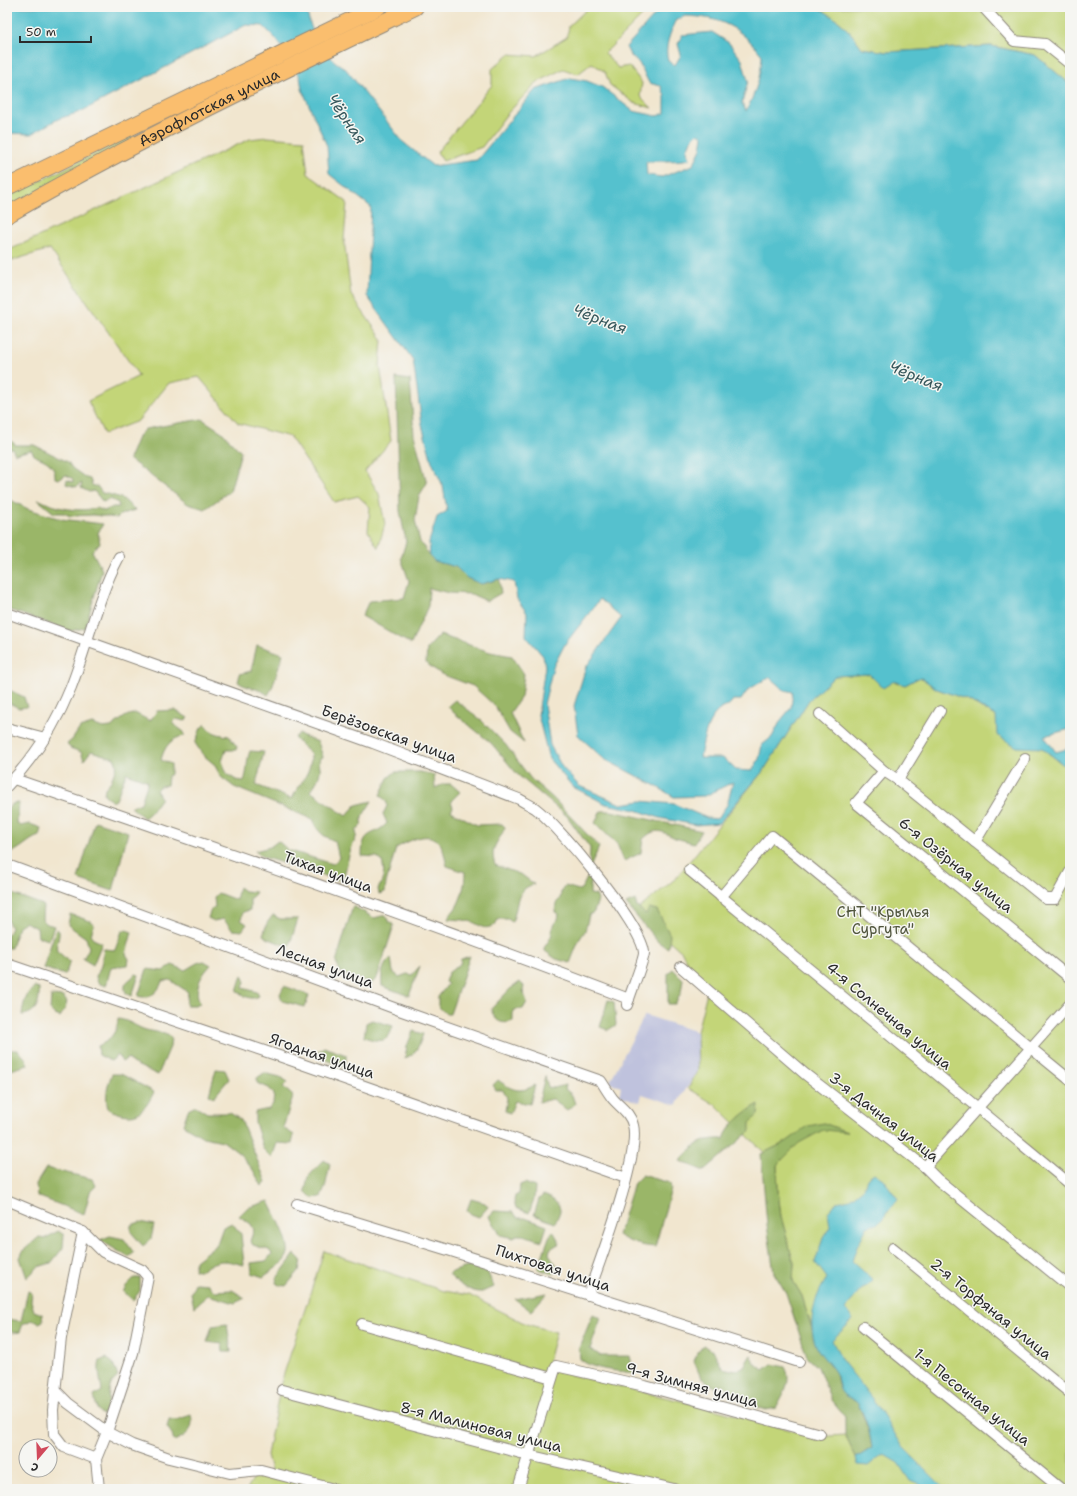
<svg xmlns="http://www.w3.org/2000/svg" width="1077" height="1496" font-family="'Shantell Sans',sans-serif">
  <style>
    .industrial { fill: #bfc2dd }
    .green { fill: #c3d578; stroke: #778052 }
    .forest { fill: #9ab668; stroke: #62704a }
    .water { fill: #54c1ce; stroke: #40767c; fill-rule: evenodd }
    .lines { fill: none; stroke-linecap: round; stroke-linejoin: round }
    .street-casing { stroke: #8e887d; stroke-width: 12 }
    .primary-casing { stroke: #8e887d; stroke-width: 18 }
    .street { stroke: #fff; stroke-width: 10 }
    .primary { stroke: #fabe6e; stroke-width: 16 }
    .labels { text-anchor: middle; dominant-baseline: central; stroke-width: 3; stroke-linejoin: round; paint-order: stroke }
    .street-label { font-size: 15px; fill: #2b2b2b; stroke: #f6f6f2 }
    .park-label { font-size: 15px; fill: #51563e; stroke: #f6f6f2 }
    .water-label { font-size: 16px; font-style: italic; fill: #37585c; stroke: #f6f6f2 }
  </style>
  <rect width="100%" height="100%" fill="#f6f6f2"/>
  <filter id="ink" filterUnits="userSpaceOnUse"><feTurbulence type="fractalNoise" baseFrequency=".025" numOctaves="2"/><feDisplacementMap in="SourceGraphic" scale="8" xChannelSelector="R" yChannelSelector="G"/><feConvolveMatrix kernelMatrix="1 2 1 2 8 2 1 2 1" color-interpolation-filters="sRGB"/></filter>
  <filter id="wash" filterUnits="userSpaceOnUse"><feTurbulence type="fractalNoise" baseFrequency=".012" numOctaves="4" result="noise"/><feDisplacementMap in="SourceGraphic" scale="16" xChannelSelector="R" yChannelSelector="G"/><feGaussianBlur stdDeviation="0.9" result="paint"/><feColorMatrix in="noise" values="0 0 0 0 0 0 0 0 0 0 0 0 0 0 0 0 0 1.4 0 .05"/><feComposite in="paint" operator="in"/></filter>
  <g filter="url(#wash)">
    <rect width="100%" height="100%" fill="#f1e6cf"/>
    <polygon class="industrial" points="645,1015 697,1032 698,1070 676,1105 642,1094 640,1102 619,1096 621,1087 609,1083"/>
    <g class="green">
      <polygon points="589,7 647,7 646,12 605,53 618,68 629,66 642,83 640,96 652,108 634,103 610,85 605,72 592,63 578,74 563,69 536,83 506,115 482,147 443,161 437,152 492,85 492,69 509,54 536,56 567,37 569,26"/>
      <path d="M817,7H1070V84L1035,55L991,46L887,52L862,48C849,29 837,18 817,7Z"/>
      <polygon points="131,136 135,138 7,208 7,197"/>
      <polygon points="267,137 304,140 308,174 347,202 344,240 351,295 382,339 380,366 391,441 365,471 379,494 385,524 378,548 368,531 370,507 358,496 334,502 290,437 238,423 199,377 169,383 138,421 104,434 88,401 139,376 50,249 7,262 7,251 250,139"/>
      <polygon points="870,674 905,685 920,677 937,689 968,700 996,716 1034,747 1042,748 1070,770 1070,1489 247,1489 256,1474 273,1478 267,1455 281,1383 324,1251 444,1291 469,1295 526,1324 556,1332 546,1369 706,1407 815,1437 845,1435 856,1458 872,1448 818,1349 802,1296 793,1281 794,1263 781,1217 778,1191 777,1165 717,1106 688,1088 698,1070 697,1032 708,988 692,973 682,952 636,911 675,879 764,770 809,700 835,676"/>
    </g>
    <g class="forest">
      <polygon points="396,378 410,380 414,435 427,483 419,496 415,520 420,542 434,561 456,567 467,578 481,584 499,579 501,593 487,601 471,594 449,593 429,588 428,606 411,644 362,616 369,601 404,598 409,581 401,558 406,542 400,511"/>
      <polygon points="202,419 222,432 241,452 230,491 205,509 188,504 129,459 139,435 145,429"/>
      <path d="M7,438L16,445H34L68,462L72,468L86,478L90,479L92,485L98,487L102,493C106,493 119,497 123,499C127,502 131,507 135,510L120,515L117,518L93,515L70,516L64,513H54L38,500H40C57,509 79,512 97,508L104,511L113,507H119L118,503L110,499L103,502L94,491L89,492L81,488L82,483L76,487L66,484L67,480L73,482V479L66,475L59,479L55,478C56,465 46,460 35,456L31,450L15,454L12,448L7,449Z"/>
      <polygon points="7,498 28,509 61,519 103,524 98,533 100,543 92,551 102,570 85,628 70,631 7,609"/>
      <polygon points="440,635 490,652 512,656 524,674 521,697 510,713 524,743 510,732 495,706 473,686 441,674 426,663 427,649"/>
      <path d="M257,645L283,654L272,688L268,695C258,687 247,689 238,682L240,674L251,671Z"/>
      <polygon points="7,689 24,697 27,707 19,708 7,702"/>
      <polygon points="455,700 480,719 505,744 531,779 553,798 599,847 589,870 590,848 567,816 518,775 491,743 453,712 448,706"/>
      <path d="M175,710L188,718L185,721L176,719L172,723L184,732V736C171,738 164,747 161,760L171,764V774L168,776L167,785L160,786L156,790L161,798L150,813L144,818L131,807L141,803L148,781L126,773L116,800L112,802L104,794L105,788L111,781L117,765L114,758L91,751L84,760L81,752L70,748L67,744L72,740L80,728L92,724L103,728L111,727L126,716L135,713L150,721L157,711Z"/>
      <path d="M205,724C209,733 220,735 229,736L237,747L236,750H226L222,761L227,774L236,780L244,781C248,771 246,761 250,751L264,752L256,785L292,799C300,782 312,773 311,754L294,738L299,734L318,742L323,757L320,758C318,763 321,767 320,771C319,779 315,785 310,791L346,816L356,805L372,801L362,817L361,825L356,831C358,839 352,844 350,852C347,862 346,871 342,881L263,857L255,851L270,847L278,841L288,850L333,864L339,858L335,841C323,837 317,831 312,819L234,787L221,777L214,764L203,755L195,743L201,728Z"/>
      <path d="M395,772H420L434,775L435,788L444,784H451L460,792L451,801L453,807L451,811L477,825L502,824L505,827C499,843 489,846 495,865L522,875L534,884C514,890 519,906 512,922L508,919H498L495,925C480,932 481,923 468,921C462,919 455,920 448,919C450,914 452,913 455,909C462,899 465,884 465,872L447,866C445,859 444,850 441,845C431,828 409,841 396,848L386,883L385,892L379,894L378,889C384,879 385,872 382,861L377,857L362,856C362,828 374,838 387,823L383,814L387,806L386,801L380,795L388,778Z"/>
      <path d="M19,803L17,823L20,826L30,824L41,828L39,836C27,840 20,851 7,854V810L12,804Z"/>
      <path d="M601,811H611L702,831L694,843C688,841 681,840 675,838C661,831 656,827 643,839L641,853L624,861L617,844L595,823Z"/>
      <polygon points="95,821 128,832 113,891 78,879"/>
      <polygon points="587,878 593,879 590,885 590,894 596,895 598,900 594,912 589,915 585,931 579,940 570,963 556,959 545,951 544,948 551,937 553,925 558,919 559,914 555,912 556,903 560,899 561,892 565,886 579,890 582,888"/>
      <polygon points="239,887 244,891 256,892 254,895 250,898 250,910 243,912 241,920 247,924 242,931 233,930 223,919 214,921 208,918 211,909 215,907 214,897 218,893 236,900"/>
      <polygon points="7,892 43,905 42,919 47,924 54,926 49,940 38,937 37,928 25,922 18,927 11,948 7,948 7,935 11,928 7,919"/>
      <polygon points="635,900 637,907 646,914 649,908 657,910 670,935 668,948 658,942 626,904"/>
      <polygon points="353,906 374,918 386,915 388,921 394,925 377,978 371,984 341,973 336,962"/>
      <polygon points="70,914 90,921 94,924 91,935 93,939 102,943 93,965 83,959 89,948 86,938 68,925"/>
      <polygon points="273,915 280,919 298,919 289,947 267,938 263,935 267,923"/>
      <path d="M56,929L59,931C60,939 55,944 57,951L70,962L65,975L43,968Z"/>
      <path d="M126,930L132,932L126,954L129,959L128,965L111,967L106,986C99,984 97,983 96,976C102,968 102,958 104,949L115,950L122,931Z"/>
      <polygon points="470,956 450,1014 446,1014 438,1006 438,997 448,984 445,982 448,973 460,964 461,959"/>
      <path d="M391,958L393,972L399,977L407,974L412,975L420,966L409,996L382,986C381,975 382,965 391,958Z"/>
      <path d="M204,961L211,965C201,975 193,989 200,1003L195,1005H186L188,992L170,980L162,981C159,992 149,1000 138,996L147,969L163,971L172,965L185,970L197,963Z"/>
      <polygon points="673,969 683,979 681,993 675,1004 668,1004 668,973"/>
      <path d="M136,974L139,975L132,996L126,993C122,982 129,981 136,974Z"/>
      <path d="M242,975L245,982L243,988L257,992L259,996C251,1001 244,996 237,991Z"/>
      <path d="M520,982L524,986L523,991L527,1002L523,1009L513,1010V1021C502,1025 495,1022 491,1009L510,989Z"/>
      <polygon points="284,986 309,995 305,1007 282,1001 280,994"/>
      <path d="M35,987L39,989C40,1003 36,1014 22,1015C23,1004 26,993 35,987Z"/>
      <polygon points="51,996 63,997 67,1002 65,1009 60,1017 55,1015 50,1010"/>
      <polygon points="608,1000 614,1002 616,1025 608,1030 600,1027"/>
      <path d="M118,1019C129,1020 136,1027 146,1030C155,1032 162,1032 171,1037L170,1047L158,1075L132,1063L128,1058L122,1062L118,1055L111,1061L99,1055L98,1046C110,1041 117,1032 118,1019Z"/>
      <path d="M372,1020L393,1026C388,1044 380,1042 364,1037L366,1023Z"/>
      <path d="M413,1031L423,1034C419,1045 417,1054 405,1058L407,1046Z"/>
      <polygon points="324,1047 346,1055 346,1062 343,1067 316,1056 318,1051"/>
      <polygon points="7,1050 18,1050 26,1059 28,1065 7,1071"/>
      <polygon points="216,1069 225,1070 229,1079 214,1097 209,1095"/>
      <polygon points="264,1073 280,1077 288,1082 283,1087 293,1096 283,1128 294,1135 292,1144 277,1143 272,1158 263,1149 255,1122 255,1112 269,1109 273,1104 274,1094 269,1088 257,1083 257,1078"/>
      <path d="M112,1074H121L154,1092C142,1117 133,1120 108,1109C105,1096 107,1086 112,1074Z"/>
      <polygon points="545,1076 548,1087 554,1088 566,1085 565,1089 572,1095 575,1104 567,1110 553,1099 539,1102"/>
      <path d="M498,1080C512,1090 519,1094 535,1085L530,1104L515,1101L510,1113L505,1111L507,1098L503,1090H496L493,1085Z"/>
      <path d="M759,1104L758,1115L750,1123V1131L704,1171L680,1161C694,1145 701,1138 724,1139C728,1125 746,1111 759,1104Z"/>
      <polygon points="196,1106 207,1113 230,1113 241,1120 266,1182 262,1186 253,1170 240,1154 223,1141 203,1137 183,1125 188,1110"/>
      <polygon points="824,1123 847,1132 823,1130 799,1143 777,1165 778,1191 781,1217 794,1263 793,1281 802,1296 818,1349 836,1373 838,1385 843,1394 858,1403 869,1432 872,1448 856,1458 845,1435 845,1417 831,1400 818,1367 807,1357 786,1293 774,1273 767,1225 761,1154 786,1142 808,1126"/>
      <polygon points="324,1160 330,1164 325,1188 321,1197 312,1198 305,1191 308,1177"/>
      <polygon points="46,1168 92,1179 96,1186 90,1192 84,1214 37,1196 36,1184"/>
      <path d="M642,1175L670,1183L671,1189L655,1247C641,1246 630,1243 618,1235L634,1183Z"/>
      <polygon points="525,1183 535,1187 534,1199 529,1213 516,1208 514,1201 515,1196 519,1194 520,1185"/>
      <path d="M543,1195C549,1196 561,1204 560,1211C559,1215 556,1220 555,1223L534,1215L539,1199Z"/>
      <polygon points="471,1199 485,1203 488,1207 479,1217 471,1214 467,1210"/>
      <path d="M269,1201C274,1213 293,1244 287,1256C283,1265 271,1271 263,1277L252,1273L251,1263L266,1261L272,1254L269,1250L253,1245L250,1241L254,1230L251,1224L239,1216L247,1208Z"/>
      <path d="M494,1211L513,1212L518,1218H525L547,1226L542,1241L523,1235H516L514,1238L500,1235C498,1228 491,1224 489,1216Z"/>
      <polygon points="140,1222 154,1225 151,1239 143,1246 131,1232 131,1225"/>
      <path d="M232,1223L241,1234L244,1265C224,1260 218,1258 202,1270H194L195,1261L217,1244L223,1227Z"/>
      <polygon points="58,1231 64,1235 63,1248 51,1263 38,1267 27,1278 20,1258 23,1251 39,1237 46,1238"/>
      <polygon points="553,1231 560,1243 550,1249 549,1254 558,1267 554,1274 538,1269 549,1237"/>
      <polygon points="110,1236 124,1239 134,1253 128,1257 100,1240"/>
      <polygon points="295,1254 301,1260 299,1271 286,1286 279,1285 276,1283 277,1278"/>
      <path d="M467,1267H476L487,1271L494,1287C490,1288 485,1291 482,1292C472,1293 452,1282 449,1273Z"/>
      <polygon points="134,1278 140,1278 140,1291 133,1300 123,1292 126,1286"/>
      <polygon points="195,1283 208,1284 214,1291 232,1290 245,1298 235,1303 208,1295 194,1307 191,1293"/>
      <polygon points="28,1291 32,1293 31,1301 34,1311 42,1314 43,1321 39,1323 32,1320 23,1324 20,1332 13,1333 7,1326 7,1319 21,1321"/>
      <polygon points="547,1293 531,1311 515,1299"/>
      <path d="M593,1314L601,1318L590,1349L601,1356H630L634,1373C618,1371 592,1370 580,1359L579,1348Z"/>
      <polygon points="227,1324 231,1351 223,1351 222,1344 207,1342 212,1326"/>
      <path d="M704,1345L714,1352L722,1368L736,1371L744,1366L751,1355L754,1363L764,1370L772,1364L785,1367C793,1381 783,1394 776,1408L766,1410L751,1405L722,1384L715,1387L701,1378L694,1361L698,1352Z"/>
      <path d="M106,1358L113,1363L118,1377C108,1383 108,1396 109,1407L102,1415L97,1409L94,1396L102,1391C101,1381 97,1370 100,1361Z"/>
      <path d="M191,1415C195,1430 186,1436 174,1441L172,1434L167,1427L169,1419L176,1420Z"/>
    </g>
    <g class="water">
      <path d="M7,7H306C311,33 321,55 345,68L403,142L433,166L477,160L535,90L570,78L587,81L602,87L633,111L657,116L665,113V96L661,86L649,83L639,63L630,55L626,47L662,7H817C836,17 850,30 862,48L887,52L991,46L1035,55L1070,84V729L1044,736L1056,752L1070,748V770L1042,748L1017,747L997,735L996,716L968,700L937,689L920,677L905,685L894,681L883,688L869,674L835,676L809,700L764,770L719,823L696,825L660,818L636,810L606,804L573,787L549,759L538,715L545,666L543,656L526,636L527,613L517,599L514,582L499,579L481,584L467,578L456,567L434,561L430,556L429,542L437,517L447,511L443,486L432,462L422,425L413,360L367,296L371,207L329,174L327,146L302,89L300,77L290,60L277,40L263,26L246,25L80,112L58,119L31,134L7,133ZM685,16C721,17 740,27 762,55C761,76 756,92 746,111L742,103L748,81L742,60L729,43L712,32L682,35L678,44L681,55L675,65L668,61C664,46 670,35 675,21ZM698,133L703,136L701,149L693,165L662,177L647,175L646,162C661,160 675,162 690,159L687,150L691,140ZM600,599L621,618L586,667L574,706L578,735L604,759L654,785L674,797L705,796L733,782L727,805L717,819L707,818L674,804L641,801L621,804L579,786L562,767L550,745L544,704L553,667L565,644ZM769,677L784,690L793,692L791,708L781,720L772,737L762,745L759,759L752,771L736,770L723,758H700C702,745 707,720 718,711C724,706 727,709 733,700H741L748,690Z"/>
      <path d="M874,1173L883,1179L898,1199L879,1223L867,1227L857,1247L852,1261L873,1280L861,1290L845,1309L853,1320L832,1340L841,1359L877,1405L903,1447L945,1489H929L910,1481L898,1463L883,1454L868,1466L858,1465L856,1458L872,1448C870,1433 866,1417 858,1404C855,1399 847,1398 843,1394C837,1388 839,1378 835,1372C830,1364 823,1358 818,1350C806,1326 813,1299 827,1278L815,1262L823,1238L830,1227L828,1212L837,1202L850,1199L864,1188L867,1178Z"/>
    </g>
  </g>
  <g filter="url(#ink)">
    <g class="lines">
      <defs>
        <g id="street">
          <polyline points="983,7 1014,41 1045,44 1070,64"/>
          <path d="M7,613L373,743L519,799C524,802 530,805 535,808C558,825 643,926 644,953C644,960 630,994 627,1005"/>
          <polyline points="820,714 884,771 898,780 1046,899 1055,899 1070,872"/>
          <polyline points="7,728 45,738"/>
          <polyline points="884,771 856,803 1070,978"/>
          <path d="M14,779C220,849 425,921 629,999"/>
          <polyline points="898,780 940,711"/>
          <path d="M7,786C34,758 56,724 71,687C88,644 97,598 119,557"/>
          <polyline points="975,842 1025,759"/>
          <path d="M7,865L402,1011L601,1081C605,1087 609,1094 613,1099C621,1108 630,1113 633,1125C641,1154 599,1263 588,1295"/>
          <polyline points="689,870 1070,1184"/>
          <polyline points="721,897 772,836 1070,1080"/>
          <polyline points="7,964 279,1056 626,1178"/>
          <polyline points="681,967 805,1074 925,1167 938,1180 1070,1287"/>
          <polyline points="925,1167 1070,1004"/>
          <polyline points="7,1200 83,1232 103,1252 142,1270 148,1277 133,1353 107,1432 96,1459 99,1489"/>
          <polyline points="297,1204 448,1250 799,1362"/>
          <polyline points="83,1232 61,1338 53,1410 54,1434 64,1447 96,1459"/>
          <polyline points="893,1248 1070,1393"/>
          <polyline points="362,1324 552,1378"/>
          <polyline points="863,1327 1061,1489"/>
          <polyline points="55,1390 68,1403 107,1432 132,1445 169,1458 230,1473 261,1470 334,1489"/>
          <polyline points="282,1390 528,1455 674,1489"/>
          <polyline points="518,1489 556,1366 645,1386 820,1434"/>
        </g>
        <g id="primary">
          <polyline points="7,187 378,7"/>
          <path id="s1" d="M7,215C139,139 278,73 415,7"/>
        </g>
      </defs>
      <use href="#street" class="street-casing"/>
      <use href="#primary" class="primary-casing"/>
      <use href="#street" class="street"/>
      <use href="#primary" class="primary"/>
    </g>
  </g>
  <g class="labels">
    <g class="street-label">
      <text stroke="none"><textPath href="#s1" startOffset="229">Аэрофлотская улица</textPath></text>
      <text transform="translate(389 734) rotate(20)">Берёзовская улица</text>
      <text transform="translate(956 865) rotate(39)">6-я Озёрная улица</text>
      <text transform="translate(328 872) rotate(20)">Тихая улица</text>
      <text transform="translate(325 966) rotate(20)">Лесная улица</text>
      <text transform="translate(889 1016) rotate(40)">4-я Солнечная улица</text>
      <text transform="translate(322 1056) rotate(19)">Ягодная улица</text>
      <text transform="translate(884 1117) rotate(38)">3-я Дачная улица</text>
      <text transform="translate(553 1268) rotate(18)">Пихтовая улица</text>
      <text transform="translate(991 1309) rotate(39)">2-я Торфяная улица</text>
      <text transform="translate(692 1385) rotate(15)">9-я Зимняя улица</text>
      <text transform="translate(972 1397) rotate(39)">1-я Песочная улица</text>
      <text transform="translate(481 1427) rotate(14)">8-я Малиновая улица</text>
    </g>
    <g class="park-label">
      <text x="883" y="912">CНТ "Крылья<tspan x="883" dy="17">Сургута"</tspan></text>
    </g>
    <g class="water-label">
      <text transform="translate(347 119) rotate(56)">Чёрная</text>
      <text transform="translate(600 319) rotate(21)">Чёрная</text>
      <text transform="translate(916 376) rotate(22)">Чёрная</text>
    </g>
  </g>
  <rect width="1077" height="1496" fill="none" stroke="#f6f6f2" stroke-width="24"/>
  <g transform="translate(38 1458) rotate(199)"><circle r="19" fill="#f6f6f2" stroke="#a5a5a2"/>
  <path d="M0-3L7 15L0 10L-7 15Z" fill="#d1495b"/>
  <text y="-6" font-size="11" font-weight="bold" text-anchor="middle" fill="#2b2b2b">С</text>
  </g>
  <path d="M20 36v6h71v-6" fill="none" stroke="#2b2b2b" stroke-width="2"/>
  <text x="26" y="36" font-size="12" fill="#2b2b2b" stroke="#f6f6f2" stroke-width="3" paint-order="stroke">50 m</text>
</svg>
